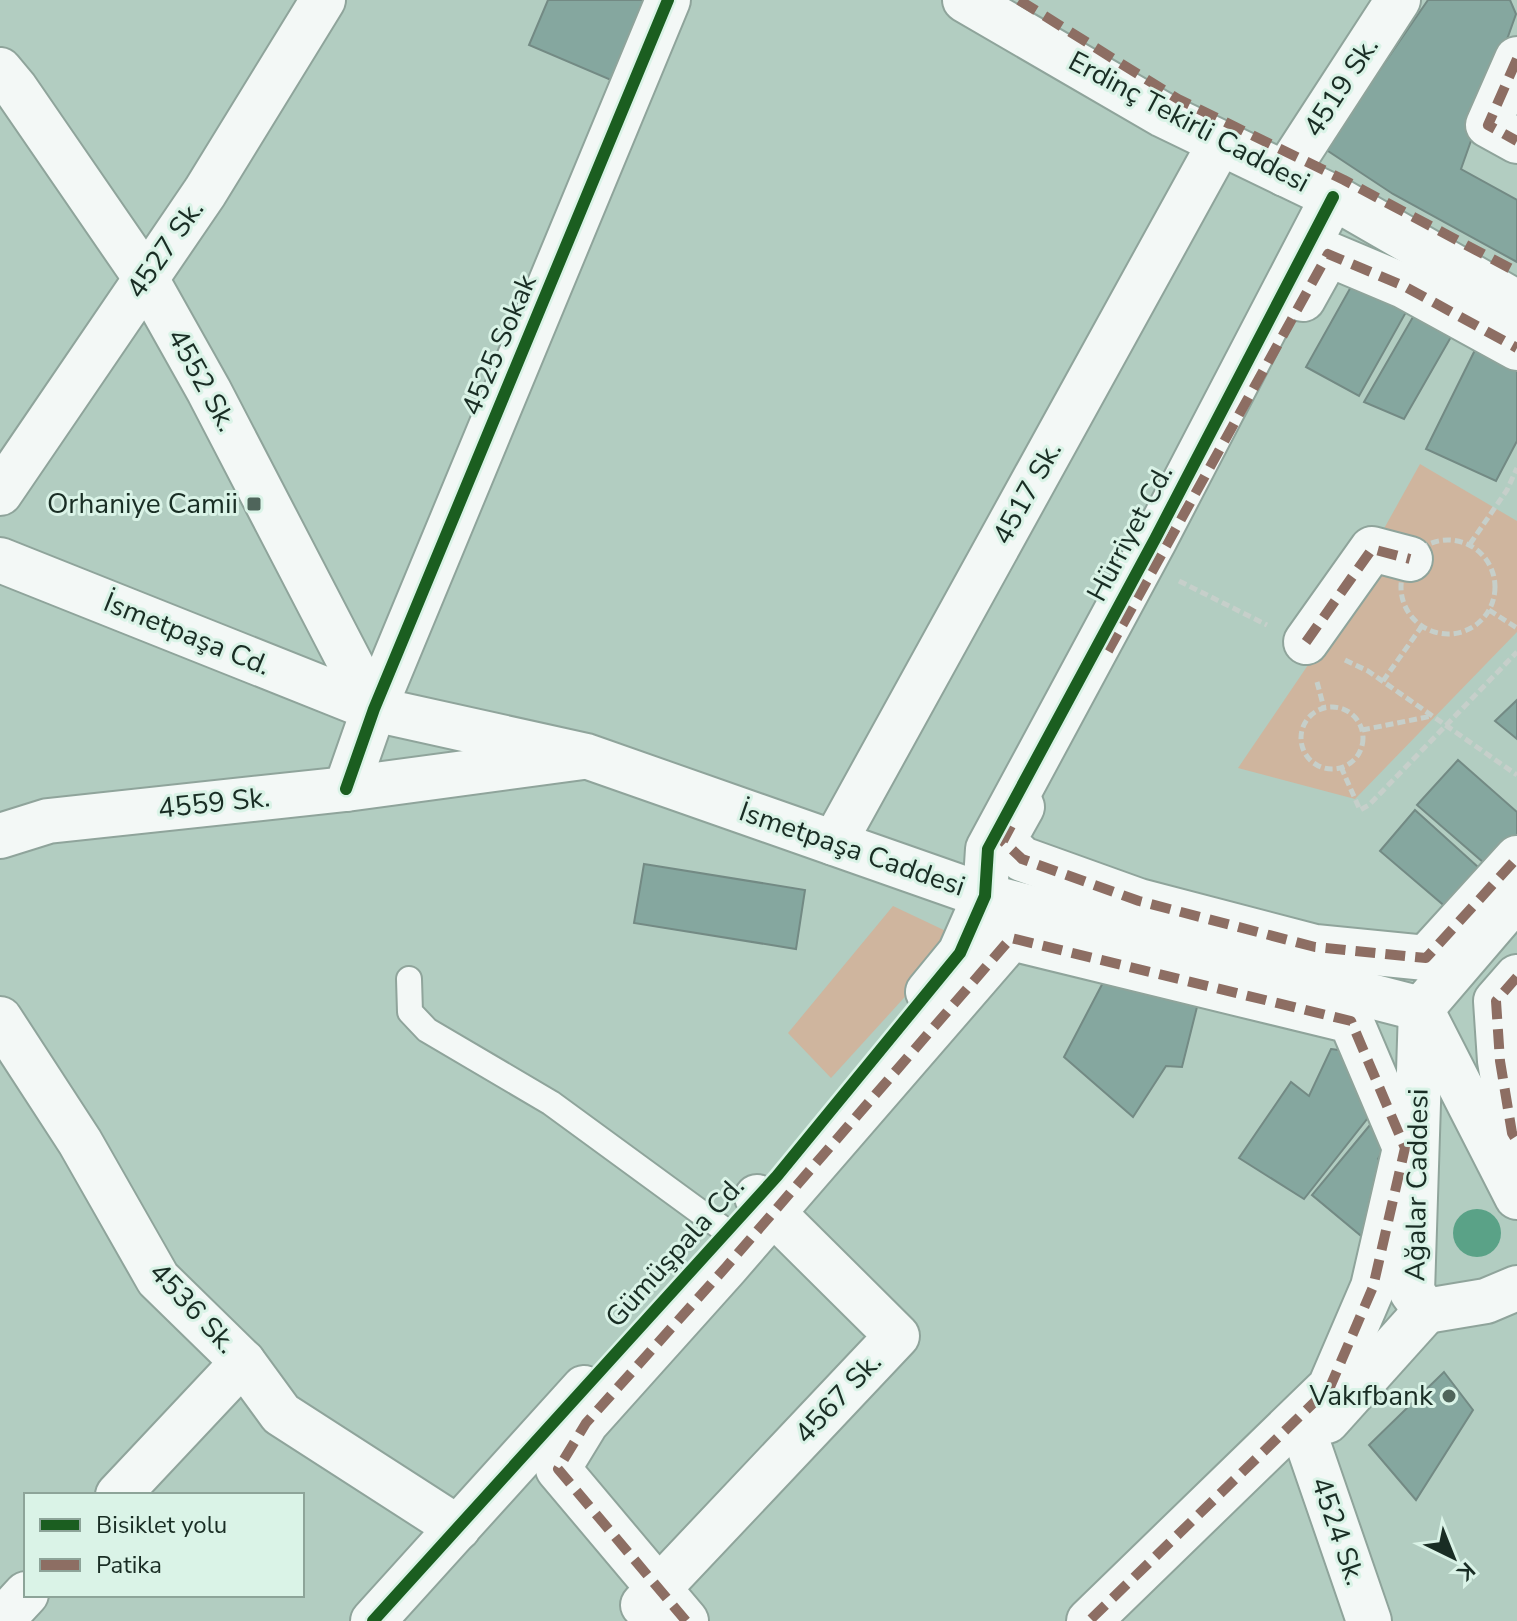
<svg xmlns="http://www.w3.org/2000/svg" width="1517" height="1621" font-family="'Nunito Sans',sans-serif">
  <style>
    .green { fill: #cfb59e }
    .water { fill: #5aa287 }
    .building { fill: #85a79f; stroke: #738a84; stroke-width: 2 }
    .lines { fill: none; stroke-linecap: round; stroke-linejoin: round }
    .lane-casing { stroke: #8fa49b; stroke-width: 28 }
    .street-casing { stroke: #8fa49b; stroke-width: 48 }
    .secondary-casing { stroke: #8fa49b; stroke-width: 48 }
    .path { stroke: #c6cfca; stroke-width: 5; stroke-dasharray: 8 4; stroke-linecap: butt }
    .lane { stroke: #f3f8f6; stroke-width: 24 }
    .street { stroke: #f3f8f6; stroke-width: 44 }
    .secondary { stroke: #f3f8f6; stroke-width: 44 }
    .quiet { stroke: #8d6e63; stroke-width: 10; stroke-dasharray: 20 10; stroke-linecap: butt }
    .cycleway-casing { stroke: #daf3e7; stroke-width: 17 }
    .cycleway { stroke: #1b5e20; stroke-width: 12 }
    .poi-dot { fill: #4f655b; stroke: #daf3e7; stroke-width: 3 }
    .labels { text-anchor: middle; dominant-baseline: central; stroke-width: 6; stroke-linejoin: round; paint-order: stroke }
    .street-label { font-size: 28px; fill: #192d24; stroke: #daf3e7 }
    .poi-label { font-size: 28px; fill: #192d24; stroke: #daf3e7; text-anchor: end }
  </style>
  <rect width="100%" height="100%" fill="#b2cdc1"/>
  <g class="green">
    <polygon points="1420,464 1517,521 1517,632 1355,799 1238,768 1308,665"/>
    <polygon points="893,906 948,932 943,955 831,1078 788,1033"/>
  </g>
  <circle class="water" cx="1477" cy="1233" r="24"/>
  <g class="building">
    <polygon points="548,0 646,0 611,80 529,45"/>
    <polygon points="1428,0 1510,0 1516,14 1461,169 1517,200 1517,262 1393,194 1325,149"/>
    <polygon points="1357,276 1410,305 1359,396 1306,367"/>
    <polygon points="1417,310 1455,330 1404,419 1364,402"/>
    <polygon points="1478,344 1517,366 1517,441 1496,481 1426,449"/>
    <polygon points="1517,700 1517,739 1495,721"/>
    <polygon points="1458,760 1517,812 1517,840 1491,869 1417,805"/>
    <polygon points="1415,810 1488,876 1454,914 1380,851"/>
    <polygon points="644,864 805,890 796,949 634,923"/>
    <polygon points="1107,975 1200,995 1182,1067 1166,1066 1133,1117 1064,1057"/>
    <polygon points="1331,1049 1353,1052 1378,1105 1304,1199 1239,1158 1291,1082 1309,1096"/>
    <polygon points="1370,1125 1389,1140 1378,1159 1392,1176 1366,1240 1312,1195"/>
    <polygon points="1444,1372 1473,1410 1416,1500 1369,1445"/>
  </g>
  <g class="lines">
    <defs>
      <polyline id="lane" points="409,979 410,1012 427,1030 551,1103 726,1231"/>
      <g id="street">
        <polyline points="965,0 1163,115 1333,197 1517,303"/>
        <polyline points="1517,59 1488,125 1517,141"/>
        <polyline points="0,70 15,88 145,277 209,391 374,709"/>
        <polyline points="1285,174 1398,0"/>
        <polyline points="1303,299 1328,254 1404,286 1517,348"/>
        <polyline points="0,493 205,192 323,0"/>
        <polyline points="1306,642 1372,549 1410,559"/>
        <polyline points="346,789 374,709 668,0"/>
        <polyline points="1022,807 1003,841 1022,859 1139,901 1315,947 1426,958 1517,858"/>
        <polyline points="0,836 48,821 346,789 583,757"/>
        <polyline points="834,843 1220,143"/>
        <polyline points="1517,977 1496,1001 1500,1061 1512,1133 1517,1141"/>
        <polyline points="928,992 960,953 985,896 988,849 1155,539 1333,197"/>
        <polyline points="1421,1009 1412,1292 1426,1311"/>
        <polyline points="1424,1015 1517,1197"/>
        <polyline points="0,1019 80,1142 158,1279 243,1362 281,1414 458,1528"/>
        <polyline points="1426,1311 1486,1301 1517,1288"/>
        <polyline points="1327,1421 1426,1311"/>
        <polyline points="1307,1441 1369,1621"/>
        <polyline points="118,1495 243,1362"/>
        <polyline points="643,1605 897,1336 757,1197"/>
        <polyline points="1,1621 26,1594"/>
        <polyline points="373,1621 584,1388"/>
        <polyline points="686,1621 558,1469 586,1423 726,1267 1011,938 1351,1021 1405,1148 1373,1287 1330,1387 1089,1621"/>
      </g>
      <polyline id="secondary" points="0,560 374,709 586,756 985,896 1421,1009 1517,897"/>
    </defs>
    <use href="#lane" class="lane-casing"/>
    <use href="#street" class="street-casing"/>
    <use href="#secondary" class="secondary-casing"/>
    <g class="path">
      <circle cx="1448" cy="587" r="47"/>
      <polyline points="1470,544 1507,490 1517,468"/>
      <polyline points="1179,581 1267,625"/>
      <polyline points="1489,610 1517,628"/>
      <polyline points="1345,660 1368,671 1517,775"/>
      <polyline points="1383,681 1422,626"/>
      <polyline points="1317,682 1324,708"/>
      <circle cx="1332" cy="738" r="31"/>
      <polyline points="1362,730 1432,716"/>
      <polyline points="1341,767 1360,810 1369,805 1517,652"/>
    </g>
    <use href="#lane" class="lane"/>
    <use href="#street" class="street"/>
    <use href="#secondary" class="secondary"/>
    <g class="quiet">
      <polyline points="1019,0 1178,99 1344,180 1517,272"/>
      <polyline points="1517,59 1488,125 1517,141"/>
      <polyline points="1306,642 1372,549 1410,559"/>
      <polyline points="1108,651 1328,254 1404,286 1517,348"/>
      <polyline points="1011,826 1003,841 1022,859 1139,901 1315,947 1426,958 1517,858"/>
      <polyline points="1517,977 1496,1001 1500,1061 1512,1133 1517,1141"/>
      <polyline points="686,1621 558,1469 586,1423 726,1267 1011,938 1351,1021 1405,1148 1373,1287 1330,1387 1089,1621"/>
    </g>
    <defs>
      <g id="cycleway">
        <polyline points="346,789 374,709 668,0"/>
        <polyline points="373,1621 777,1176 960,953 985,896 988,849 1155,539 1333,197"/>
      </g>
    </defs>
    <use href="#cycleway" class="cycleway-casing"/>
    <use href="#cycleway" class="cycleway"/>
  </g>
  <g class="poi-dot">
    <rect x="246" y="496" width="16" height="16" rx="4"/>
    <circle cx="1449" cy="1396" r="8"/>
  </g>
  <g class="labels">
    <g class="street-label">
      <text transform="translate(1341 87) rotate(-57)">4519 Sk.</text>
      <text transform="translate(1189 122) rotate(28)">Erdinç Tekirli Caddesi</text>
      <text transform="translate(165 249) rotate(-55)">4527 Sk.</text>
      <text transform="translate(499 345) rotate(-67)">4525 Sokak</text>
      <text transform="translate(202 380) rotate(61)">4552 Sk.</text>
      <text transform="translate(1027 493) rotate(-61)">4517 Sk.</text>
      <text transform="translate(1130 533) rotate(-62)">Hürriyet Cd.</text>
      <text transform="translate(187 634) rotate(22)">İsmetpaşa Cd.</text>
      <text transform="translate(214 803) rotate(-6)">4559 Sk.</text>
      <text transform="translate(852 849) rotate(19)">İsmetpaşa Caddesi</text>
      <text transform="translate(1417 1185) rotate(-89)">Ağalar Caddesi</text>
      <text transform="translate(675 1252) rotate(-48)">Gümüşpala Cd.</text>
      <text transform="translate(193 1308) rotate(47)">4536 Sk.</text>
      <text transform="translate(838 1398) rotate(-47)">4567 Sk.</text>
      <text transform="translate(1338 1531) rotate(71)">4524 Sk.</text>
    </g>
    <g class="poi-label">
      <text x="238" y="504">Orhaniye Camii</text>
      <text x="1433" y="1396">Vakıfbank</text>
    </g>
  </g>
  <rect x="24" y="1493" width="280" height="104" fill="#daf3e7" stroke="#8da499" stroke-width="2"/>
  <rect x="40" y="1519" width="40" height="12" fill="#1b5e20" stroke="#8da499" stroke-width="2"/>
  <text x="96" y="1533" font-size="24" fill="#192d24">Bisiklet yolu</text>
  <rect x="40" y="1559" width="40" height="12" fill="#8d6e63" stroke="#8da499" stroke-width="2"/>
  <text x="96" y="1573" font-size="24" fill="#192d24">Patika</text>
  <g transform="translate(1453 1557) rotate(137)" stroke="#daf3e7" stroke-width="6" paint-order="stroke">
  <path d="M0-6L14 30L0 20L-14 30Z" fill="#192d24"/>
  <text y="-12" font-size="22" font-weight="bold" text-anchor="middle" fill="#192d24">K</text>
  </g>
</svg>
